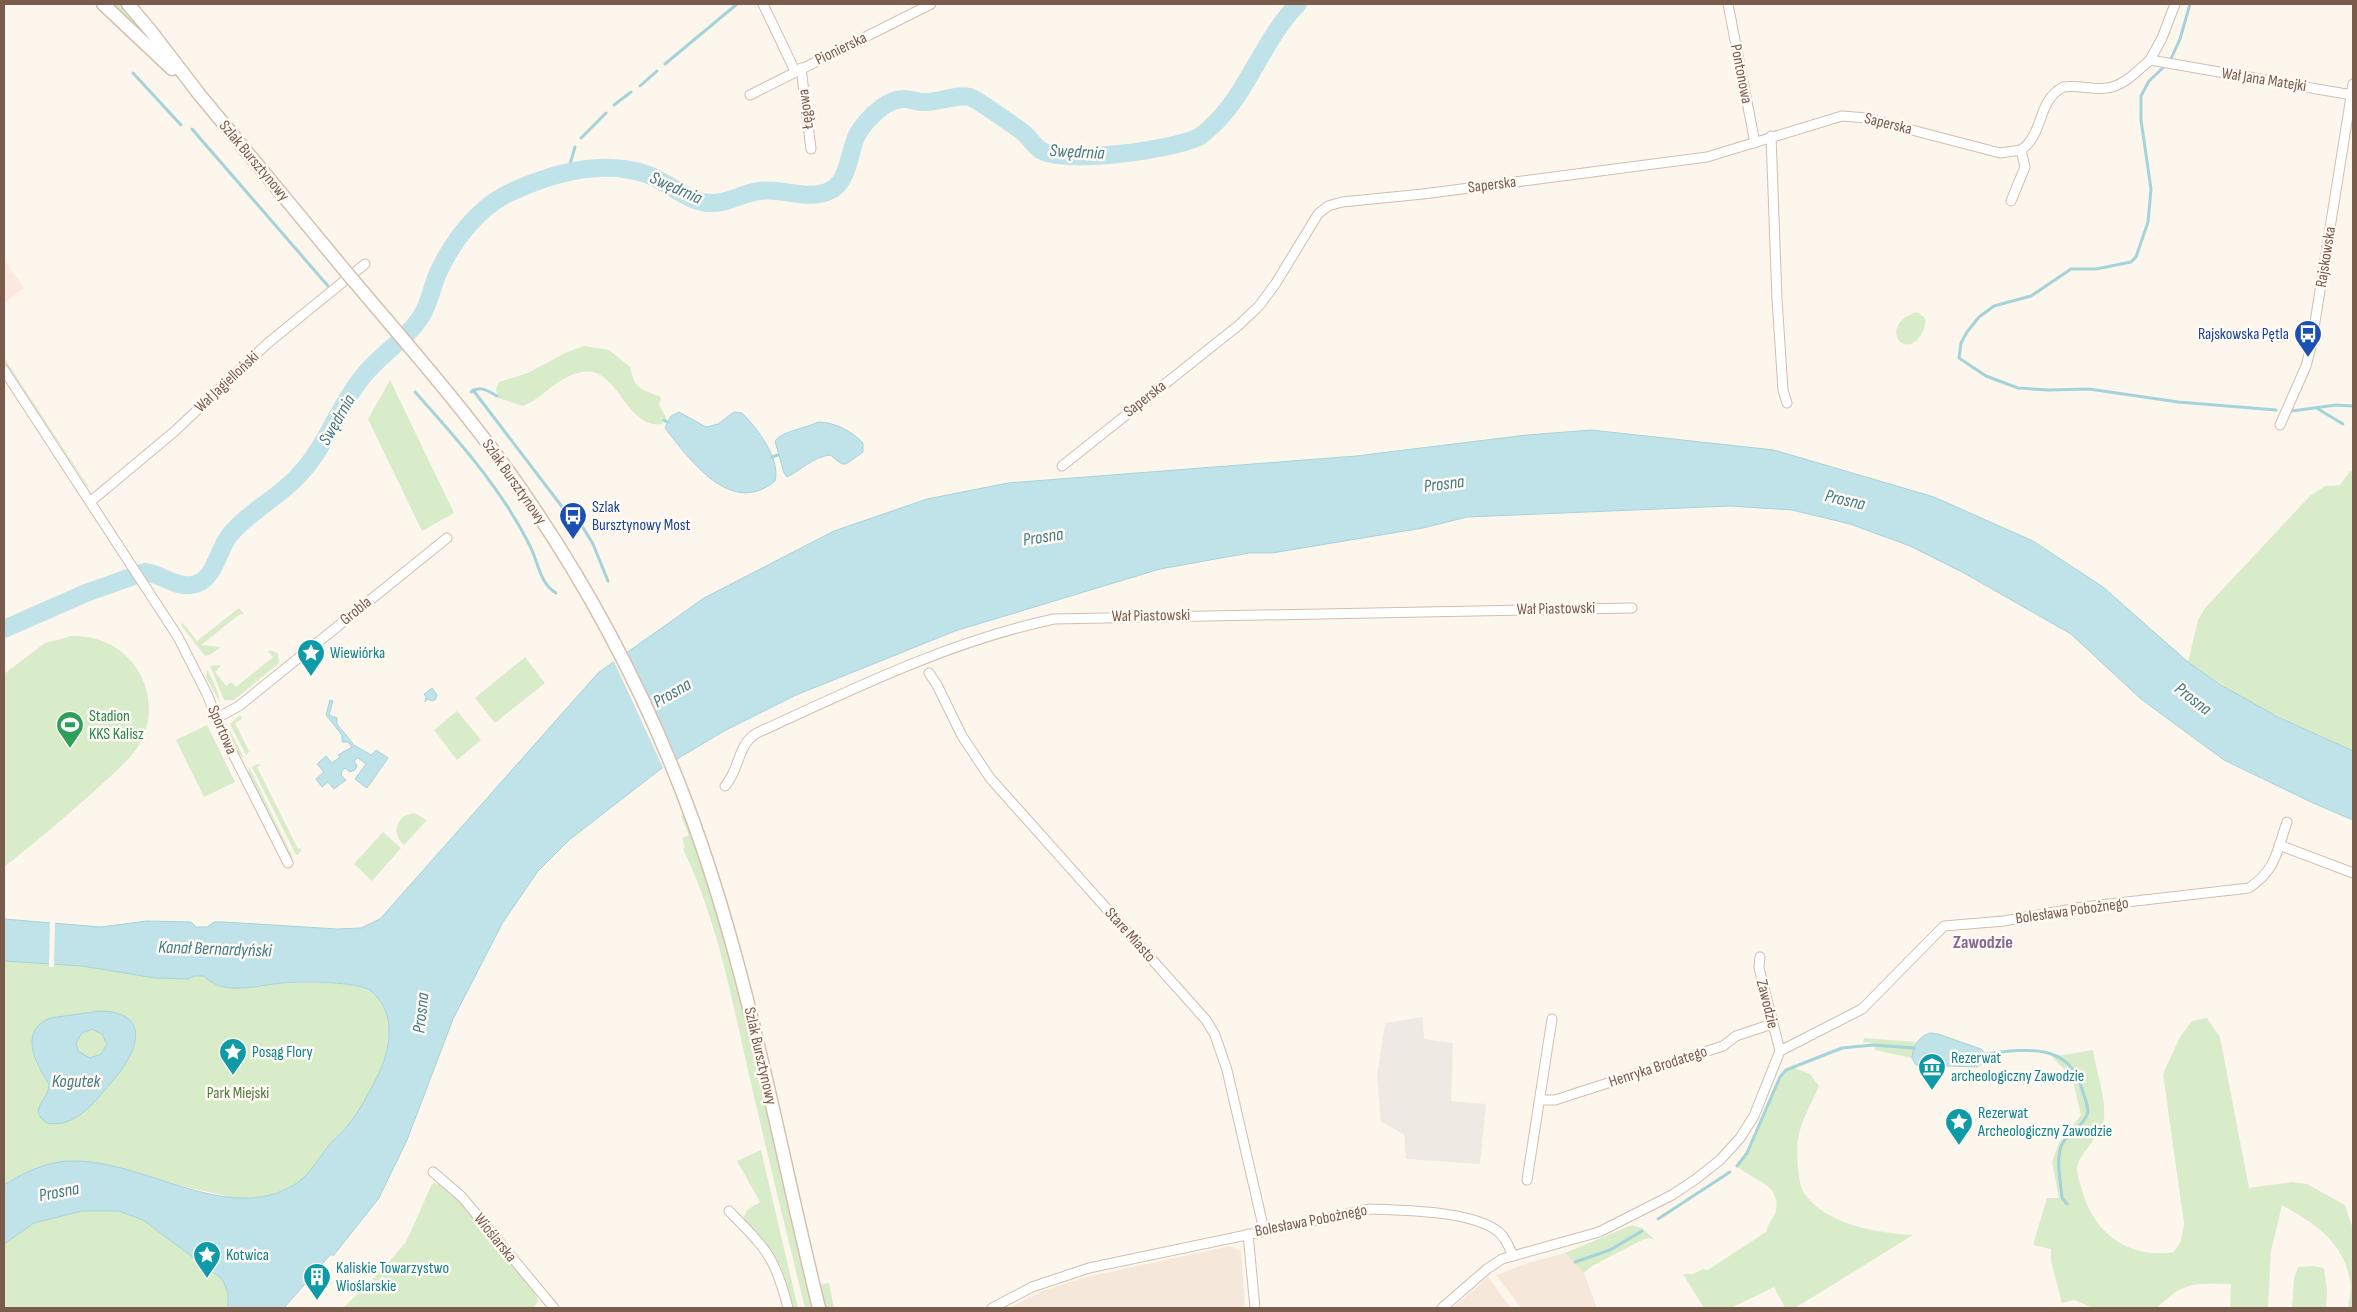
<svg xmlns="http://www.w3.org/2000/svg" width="2357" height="1312" font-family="'Sofia Sans Condensed',sans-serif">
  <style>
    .residential { fill: #f5e8da }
    .commercial { fill: #fde8e0 }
    .industrial { fill: #efe9e4 }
    .green { fill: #d8ecc9 }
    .water { fill: #bfe3e8; stroke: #a5d3da; fill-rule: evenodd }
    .pier { fill: #fdf6ec }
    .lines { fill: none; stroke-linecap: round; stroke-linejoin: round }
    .stream { stroke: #a5d3da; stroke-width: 3 }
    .river { stroke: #bfe3e8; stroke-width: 18 }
    .minor-casing { stroke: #d1beb0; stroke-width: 11 }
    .secondary-casing { stroke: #d6c0b0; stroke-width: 15 }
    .minor { stroke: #fff; stroke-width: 9 }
    .secondary { stroke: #fff; stroke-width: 12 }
    .secondary-bridge-casing { stroke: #d6c0b0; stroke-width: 15; stroke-linecap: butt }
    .secondary-bridge { stroke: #fff; stroke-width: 12 }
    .labels { text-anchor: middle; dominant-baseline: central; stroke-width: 5; stroke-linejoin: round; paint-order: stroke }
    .street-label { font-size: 16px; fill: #7a5c4d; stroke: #fffaf3 }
    .transit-label { font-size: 16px; fill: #164399; stroke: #fffaf3; text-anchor: end }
    .culture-label { font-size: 16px; fill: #0d838f; stroke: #fffaf3; text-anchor: start }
    .leisure-label { font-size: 16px; fill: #27864d; stroke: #fffaf3; text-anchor: start }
    .park-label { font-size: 16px; fill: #537a41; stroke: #fffaf3 }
    .water-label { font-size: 18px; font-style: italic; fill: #437c86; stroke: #fffaf3 }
    .neighbourhood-label { font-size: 18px; font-weight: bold; fill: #846695; stroke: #fffaf3 }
  </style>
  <rect width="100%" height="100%" fill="#fdf6ec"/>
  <g class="residential">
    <polygon points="1230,1246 1241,1251 1245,1305 1242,1308 1009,1308 1042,1291 1086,1277"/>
    <polygon points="1565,1253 1584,1273 1597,1308 1521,1308 1496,1275 1528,1263"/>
    <polygon points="1488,1277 1511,1308 1452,1308 1458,1303"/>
  </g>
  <polygon class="commercial" points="4,260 24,288 4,303"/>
  <polygon class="industrial" points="1423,1017 1424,1039 1453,1043 1451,1101 1486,1104 1480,1164 1406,1159 1404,1134 1381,1122 1377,1077 1385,1023"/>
  <g class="green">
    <polygon points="111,4 121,4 146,34 143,33"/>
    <path d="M1917,312L1925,318C1926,324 1924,331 1920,336C1903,361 1878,324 1917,312Z"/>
    <path d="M584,346L609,350L630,367C635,391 642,389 661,397L659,405L666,417L662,424C625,429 618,365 582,372C557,376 544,398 523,406L498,398L496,390L499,382L528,373L565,353Z"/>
    <polygon points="4,358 88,486 89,489 4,361"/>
    <polygon points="390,380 454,513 422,531 368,419"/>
    <polygon points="2350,471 2353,472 2353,751 2252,704 2188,662 2198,620 2205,608 2310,496 2325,486 2340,485"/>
    <polygon points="239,608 244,614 240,614 201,645 221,647 210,655 205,656 181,625 183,623 197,641"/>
    <path d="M72,636C99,636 122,646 137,669C150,689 153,716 143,738C133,758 116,771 100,786C69,814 37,841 4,867V674L45,643Z"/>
    <polygon points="270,650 278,653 279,663 234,700 224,700 210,666 219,665 220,667 215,672 226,686 231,682 236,687 273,657 268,652"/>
    <polygon points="525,657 545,683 495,723 475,698"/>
    <polygon points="207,669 217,690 220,703 206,677"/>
    <polygon points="457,711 481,740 457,760 434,730"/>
    <polygon points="240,715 242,719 235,723 249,751 252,749 246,755 230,724"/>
    <path d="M226,723L244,758C234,753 225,733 226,723Z"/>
    <polygon points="207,725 235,782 204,797 176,740"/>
    <polygon points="257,764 261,765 257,767 298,849 302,848 299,854 296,855 252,767"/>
    <polygon points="249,767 293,858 289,856 248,775"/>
    <path d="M414,813L427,820L404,845C394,836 394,825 404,816Z"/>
    <path d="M685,814L737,976L813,1308H805C786,1231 767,1153 749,1075C732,999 717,919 683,849L685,847L682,838L689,835L681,816Z"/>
    <polygon points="383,832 401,848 372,881 354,864"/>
    <path d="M4,961L82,966L155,978L189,979L194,976H204C224,997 258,985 283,983C300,982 352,982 366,989C372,991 377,996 380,1001C405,1036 372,1094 350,1123C343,1131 335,1137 328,1145C318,1158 312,1173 297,1183C280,1194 255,1199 235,1198L168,1183L118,1167L67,1161L32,1170L4,1185Z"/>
    <path d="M2207,1018L2220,1037L2249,1188L2292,1182L2307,1184L2345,1205L2353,1229V1308H2348C2349,1300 2352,1289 2350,1281C2345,1243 2313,1222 2282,1205L2271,1251L2268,1308H2230L2231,1284C2195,1284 2185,1280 2157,1308H2093L2074,1300L2062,1303L2051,1261V1249L2033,1245L2047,1198H2059L2052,1162L2059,1143L2081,1115L2072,1077L2052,1057L2093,1050C2096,1072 2106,1096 2104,1118C2103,1134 2081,1152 2078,1164C2075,1172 2080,1182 2082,1190C2094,1234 2129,1259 2174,1252L2181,1241L2184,1223L2163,1074L2180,1037L2192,1021Z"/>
    <polygon points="1864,1038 1917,1042 1912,1058 1875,1050 1874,1043 1863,1042"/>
    <path d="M1792,1067L1810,1074L1819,1086C1812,1103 1800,1122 1798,1140C1796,1151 1798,1185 1804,1193C1826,1225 1877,1233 1913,1235L1795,1308H1785L1774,1287L1731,1308H1704L1683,1274H1693L1703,1269L1708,1270L1766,1232C1767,1224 1774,1219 1776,1210C1781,1183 1751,1180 1737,1166C1756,1145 1773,1077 1792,1067Z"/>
    <polygon points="761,1150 798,1308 791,1308 780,1265 743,1218 747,1210 760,1202 737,1161"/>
    <path d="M435,1183C464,1194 515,1268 536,1295L538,1301L534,1308H343L383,1269L406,1242L432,1184Z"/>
    <polygon points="82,1211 119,1211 143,1220 222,1279 228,1292 228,1308 4,1308 4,1244 34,1223"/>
    <polygon points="1632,1225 1642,1228 1655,1240 1649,1238 1642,1240 1592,1266 1584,1273 1565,1253"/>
    <polygon points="2313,1266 2324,1268 2327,1289 2326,1308 2292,1308 2294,1279 2298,1267"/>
    <polygon points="829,1283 834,1308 825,1308 820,1285"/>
  </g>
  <g class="water">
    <path d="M679,412L706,427L718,424L734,412L742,413C757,428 781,459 775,481C731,518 689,459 665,428L671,416Z"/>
    <path d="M818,422C834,422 852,431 863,443V452L846,464H842L830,455C813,457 801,470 787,477L784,473L775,441C782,431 807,428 818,422Z"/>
    <path d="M1591,430L1774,450L1934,497L2033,541L2103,587L2188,662L2221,685L2276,716L2353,751V820L2313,803L2224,760L2141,699L2071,634L1964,573L1910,546L1850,524L1792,510L1730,506L1467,517L1423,528L1272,553H1249L1160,569L955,631L796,695L724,731L662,768L569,840L538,871L503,922L453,1019L407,1140L379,1198L333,1256L331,1254L284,1308H228V1292L222,1279L143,1220L119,1211H82L34,1223L4,1244V1185C20,1175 39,1165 59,1162C135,1151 225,1230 297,1183C311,1173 318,1159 328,1146C334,1138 343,1132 349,1124C360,1110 368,1094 376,1079C389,1055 397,1020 377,997C374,993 370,990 365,988C350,982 300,981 282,983C257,985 224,997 204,976H194L189,979L155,978L82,966L4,961V919L101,927L147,921L191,922L196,927H207L214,922H224L337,929L361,928L380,919L598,673L704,598L834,531L927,499L1008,483L1356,456L1527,435Z"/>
    <polygon points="432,688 437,695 436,699 433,701 427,699 425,702 426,697 424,694"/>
    <polygon points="330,700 333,701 329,715 337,718 337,724 354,745 371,755 376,750 388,758 367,788 355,779 366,764 358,758 354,761 357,766 355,770 350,772 345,768 342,771 341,775 346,780 334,789 328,782 322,787 316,779 324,772 317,764 326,756 332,763 340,757 338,755 352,747 348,742 342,742 342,735 326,715"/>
    <path d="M100,1011C152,1012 138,1051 115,1078C98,1097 78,1129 47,1123C26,1109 50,1100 49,1084C37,1065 17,1032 50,1018ZM92,1029L102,1034L107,1044L101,1054L90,1058L78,1051L76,1043L82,1033Z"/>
    <path d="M1930,1033L1938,1034L1981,1049L1986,1054L1985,1062L1977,1067L1916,1065L1912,1058C1913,1047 1918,1037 1930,1033Z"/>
  </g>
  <g class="pier">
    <polygon points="625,650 677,762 664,770 613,659"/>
    <polygon points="50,920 55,921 54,967 49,967"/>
  </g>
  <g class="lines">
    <g class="stream">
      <polyline points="2170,61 2180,39 2190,4"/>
      <polyline points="665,64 737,4"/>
      <polyline points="2166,65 2149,81 2141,96 2141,120 2151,189 2148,222 2136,257 2131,262 2096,269 2071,269 2031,296 1994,306 1979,317 1967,332 1961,343 1959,358 1986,376 2018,388 2048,390 2089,389 2178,402 2276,410"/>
      <polyline points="133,73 181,125"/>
      <polyline points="640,86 657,71"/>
      <polyline points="614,105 631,92"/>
      <polyline points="192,129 328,286"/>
      <polyline points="581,138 606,113"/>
      <polyline points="568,171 575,147"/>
      <polyline points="473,390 563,508 579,521 593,544 608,581"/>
      <path d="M415,392C457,439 501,488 529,544C538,560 539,583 556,593"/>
      <path d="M471,392C481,385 488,391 497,396"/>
      <polyline points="2318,409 2343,424"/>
      <polyline points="2292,411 2336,405 2353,406"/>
      <polyline points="664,420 667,422"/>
      <polyline points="772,457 778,455"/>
      <path d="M1986,1054C2025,1049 2069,1042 2082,1089C2084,1097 2090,1108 2087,1115C2083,1125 2070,1133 2064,1141C2054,1154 2061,1183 2062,1198L2067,1204"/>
      <polyline points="1737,1166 1747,1153 1780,1077 1786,1070 1842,1048 1873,1045 1914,1048"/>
      <polyline points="1658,1219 1730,1172"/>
      <polyline points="1575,1262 1610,1250 1642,1231"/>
    </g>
    <path class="river" d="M4,629L86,593L145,572C162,574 178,590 196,584C215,578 218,550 229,536C248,512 278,498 298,476C327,446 338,406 364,375C381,354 408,338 422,315C430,302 432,286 438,273C452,242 477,209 507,194C549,174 601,159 646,174C670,182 689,205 715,203C731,202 743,193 759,191C783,187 810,203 833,189C849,178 849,152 857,135C863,124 872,115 882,107C888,103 895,99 903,99C910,98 918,103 925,102C940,102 955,94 970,97C976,99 1021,130 1026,135C1032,141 1035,147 1042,151C1069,164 1172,150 1199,137C1203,134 1207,131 1211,127C1247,95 1263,39 1298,4"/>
    <defs>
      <g id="minor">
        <polyline points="763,4 795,71"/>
        <polyline points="1728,4 1755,143"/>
        <polyline points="2150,60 2162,38 2175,4"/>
        <polyline points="801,68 811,149"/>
        <polyline points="750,95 931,4"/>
        <polyline points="1771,136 1777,299 1783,390 1787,403"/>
        <path d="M2011,201L2025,167L2021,150C2045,133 2036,102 2063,87C2078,85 2093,90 2107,88C2124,86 2137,71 2150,60L2352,95"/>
        <polyline points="4,370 178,637 207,694 223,734 288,863"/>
        <polyline points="2280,425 2306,366 2311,347 2353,84"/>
        <polyline points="1062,466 1239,325 1259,306 1276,283 1318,214 1328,206 1342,202 1423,194 1707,157 1842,116 1866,118 2000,153 2021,150"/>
        <polyline points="90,502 175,431 268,343 365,264"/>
        <polyline points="929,673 937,685 962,736 990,778 1206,1020 1215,1035 1227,1070 1264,1230"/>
        <polyline points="217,718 239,706 447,538"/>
        <path d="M725,786C740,770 737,744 757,733C853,689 950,641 1054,619L1632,608"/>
        <polyline points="2279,845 2353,873"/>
        <polyline points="1760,957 1759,968 1780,1051"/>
        <polyline points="1540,1100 1555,1100 1723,1046 1736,1036 1772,1024"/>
        <polyline points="433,1172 462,1197 554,1308"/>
        <polyline points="1527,1180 1552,1019"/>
        <path d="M729,1211C766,1249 775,1256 788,1308"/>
        <polyline points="1248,1234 1255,1308"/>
        <path d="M992,1308L1032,1287L1089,1268L1370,1209C1403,1210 1469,1211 1496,1230C1505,1236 1509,1247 1513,1256"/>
        <path d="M1442,1308L1487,1269L1502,1259L1599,1232L1672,1195L1696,1179L1720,1160L1740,1138L1754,1116L1780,1051L1862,1009L1944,926L2004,921L2083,907L2249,888C2276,870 2277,851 2287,822"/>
      </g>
      <g id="secondary">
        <polyline points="103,4 172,69"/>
        <polyline points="128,4 150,30 199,94 347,273"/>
        <path d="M353,280C405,342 459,403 506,468C580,571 641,683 686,802C748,965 777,1139 819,1308"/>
      </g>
    </defs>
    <use href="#minor" class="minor-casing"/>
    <use href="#secondary" class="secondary-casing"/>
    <use href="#minor" class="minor"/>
    <use href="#secondary" class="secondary"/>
    <defs>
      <polyline id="secondary-bridge" points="347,273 353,280"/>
    </defs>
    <use href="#secondary-bridge" class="secondary-bridge-casing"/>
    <use href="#secondary-bridge" class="secondary-bridge"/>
  </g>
  <defs>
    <symbol id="bus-pin" viewBox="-11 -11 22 30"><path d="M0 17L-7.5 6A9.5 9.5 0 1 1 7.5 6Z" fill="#1a4fb4" stroke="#fffaf3"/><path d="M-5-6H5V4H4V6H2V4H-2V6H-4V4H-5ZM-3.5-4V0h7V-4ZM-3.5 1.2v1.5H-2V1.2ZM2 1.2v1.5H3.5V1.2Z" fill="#fff"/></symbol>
    <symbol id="sight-pin" viewBox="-11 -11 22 30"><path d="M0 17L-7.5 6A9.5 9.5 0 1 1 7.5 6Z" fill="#0f9aa8" stroke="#fffaf3"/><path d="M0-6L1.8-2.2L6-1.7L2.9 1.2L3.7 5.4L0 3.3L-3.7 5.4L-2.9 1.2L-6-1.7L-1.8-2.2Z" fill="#fff"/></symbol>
    <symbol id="stadium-pin" viewBox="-11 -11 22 30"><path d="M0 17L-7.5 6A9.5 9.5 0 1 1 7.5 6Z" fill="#2e9e5b" stroke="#fffaf3"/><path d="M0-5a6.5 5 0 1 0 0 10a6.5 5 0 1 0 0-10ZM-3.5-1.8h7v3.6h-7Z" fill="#fff"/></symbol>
    <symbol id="museum-pin" viewBox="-11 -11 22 30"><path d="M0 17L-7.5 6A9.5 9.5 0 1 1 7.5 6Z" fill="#0f9aa8" stroke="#fffaf3"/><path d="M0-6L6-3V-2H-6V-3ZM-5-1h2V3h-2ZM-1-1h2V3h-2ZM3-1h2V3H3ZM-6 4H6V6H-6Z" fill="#fff"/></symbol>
    <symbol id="building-pin" viewBox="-11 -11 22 30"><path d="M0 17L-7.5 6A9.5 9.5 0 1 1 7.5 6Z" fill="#0f9aa8" stroke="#fffaf3"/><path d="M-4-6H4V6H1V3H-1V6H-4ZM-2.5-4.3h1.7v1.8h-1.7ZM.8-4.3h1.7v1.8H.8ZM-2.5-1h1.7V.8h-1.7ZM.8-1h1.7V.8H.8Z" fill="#fff"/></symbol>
  </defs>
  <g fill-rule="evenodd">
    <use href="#bus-pin" x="2292" y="318" width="32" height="43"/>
    <use href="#bus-pin" x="557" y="500" width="32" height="43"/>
    <use href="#sight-pin" x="295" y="637" width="32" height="43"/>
    <use href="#stadium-pin" x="54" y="709" width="32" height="43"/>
    <use href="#sight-pin" x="217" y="1036" width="32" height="43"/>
    <use href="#museum-pin" x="1916" y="1051" width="32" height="43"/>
    <use href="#sight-pin" x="1943" y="1106" width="32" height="43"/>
    <use href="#sight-pin" x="191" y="1239" width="32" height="43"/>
    <use href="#building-pin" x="301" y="1261" width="32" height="43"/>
  </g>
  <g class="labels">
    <g class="street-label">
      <text transform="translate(841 49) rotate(-26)">Pionierska</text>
      <text transform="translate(1741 74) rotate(79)">Pontonowa</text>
      <text transform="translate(2264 80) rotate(9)">Wał Jana Matejki</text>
      <text transform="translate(806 109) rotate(-97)">Łęgowa</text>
      <text transform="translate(1888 124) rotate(14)">Saperska</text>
      <text transform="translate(254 161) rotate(50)">Szlak Bursztynowy</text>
      <text transform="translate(1492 185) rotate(-7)">Saperska</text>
      <text transform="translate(2326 257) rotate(-81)">Rajskowska</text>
      <text transform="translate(227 382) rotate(-43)">Wał Jagielloński</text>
      <text transform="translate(1145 399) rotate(-38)">Saperska</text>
      <text transform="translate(514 482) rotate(55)">Szlak Bursztynowy</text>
      <text transform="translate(1556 609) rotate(-1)">Wał Piastowski</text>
      <text transform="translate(356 611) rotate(-39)">Grobla</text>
      <text transform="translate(1151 616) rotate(-1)">Wał Piastowski</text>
      <text transform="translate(222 730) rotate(67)">Sportowa</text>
      <text transform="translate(2072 911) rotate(-8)">Bolesława Pobożnego</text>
      <text transform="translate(1130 935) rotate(48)">Stare Miasto</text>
      <text transform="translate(1767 1004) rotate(76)">Zawodzie</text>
      <text transform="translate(760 1056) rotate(77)">Szlak Bursztynowy</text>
      <text transform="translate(1658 1067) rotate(-18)">Henryka Brodatego</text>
      <text transform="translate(1311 1221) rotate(-11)">Bolesława Pobożnego</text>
      <text transform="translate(495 1238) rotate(51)">Wioślarska</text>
    </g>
    <g class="transit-label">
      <text x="2289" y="334">Rajskowska Pętla</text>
      <text x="592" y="507" text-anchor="start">Szlak<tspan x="592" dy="18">Bursztynowy Most</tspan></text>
    </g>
    <g class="culture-label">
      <text x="330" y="653">Wiewiórka</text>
      <text x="252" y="1052">Posąg Flory</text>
      <text x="1951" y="1058">Rezerwat<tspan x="1951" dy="18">archeologiczny Zawodzie</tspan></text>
      <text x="1978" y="1113">Rezerwat<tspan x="1978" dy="18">Archeologiczny Zawodzie</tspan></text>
      <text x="226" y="1255">Kotwica</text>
      <text x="336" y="1268">Kaliskie Towarzystwo<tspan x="336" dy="18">Wioślarskie</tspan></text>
    </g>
    <g class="leisure-label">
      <text x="89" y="716">Stadion<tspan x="89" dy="18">KKS Kalisz</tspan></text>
    </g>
    <g class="park-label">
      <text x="238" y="1093">Park Miejski</text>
    </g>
    <g class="water-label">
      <text transform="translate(1077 152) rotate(3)">Swędrnia</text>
      <text transform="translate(676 188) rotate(24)">Swędrnia</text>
      <text transform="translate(337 420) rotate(-60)">Swędrnia</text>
      <text transform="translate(1444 484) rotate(-7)">Prosna</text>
      <text transform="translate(1845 500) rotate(13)">Prosna</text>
      <text transform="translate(1043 537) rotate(-9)">Prosna</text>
      <text transform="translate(672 693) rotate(-30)">Prosna</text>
      <text transform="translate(2193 699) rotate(38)">Prosna</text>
      <text transform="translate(215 949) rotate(2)">Kanał Bernardyński</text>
      <text transform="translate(421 1013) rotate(-84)">Prosna</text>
      <text x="76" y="1081">Kogutek</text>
      <text transform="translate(59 1192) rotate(-11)">Prosna</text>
    </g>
    <g class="neighbourhood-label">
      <text x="1983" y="942">Zawodzie</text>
    </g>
  </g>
  <rect width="2357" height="1312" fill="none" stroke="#7a5c4d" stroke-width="10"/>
</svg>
